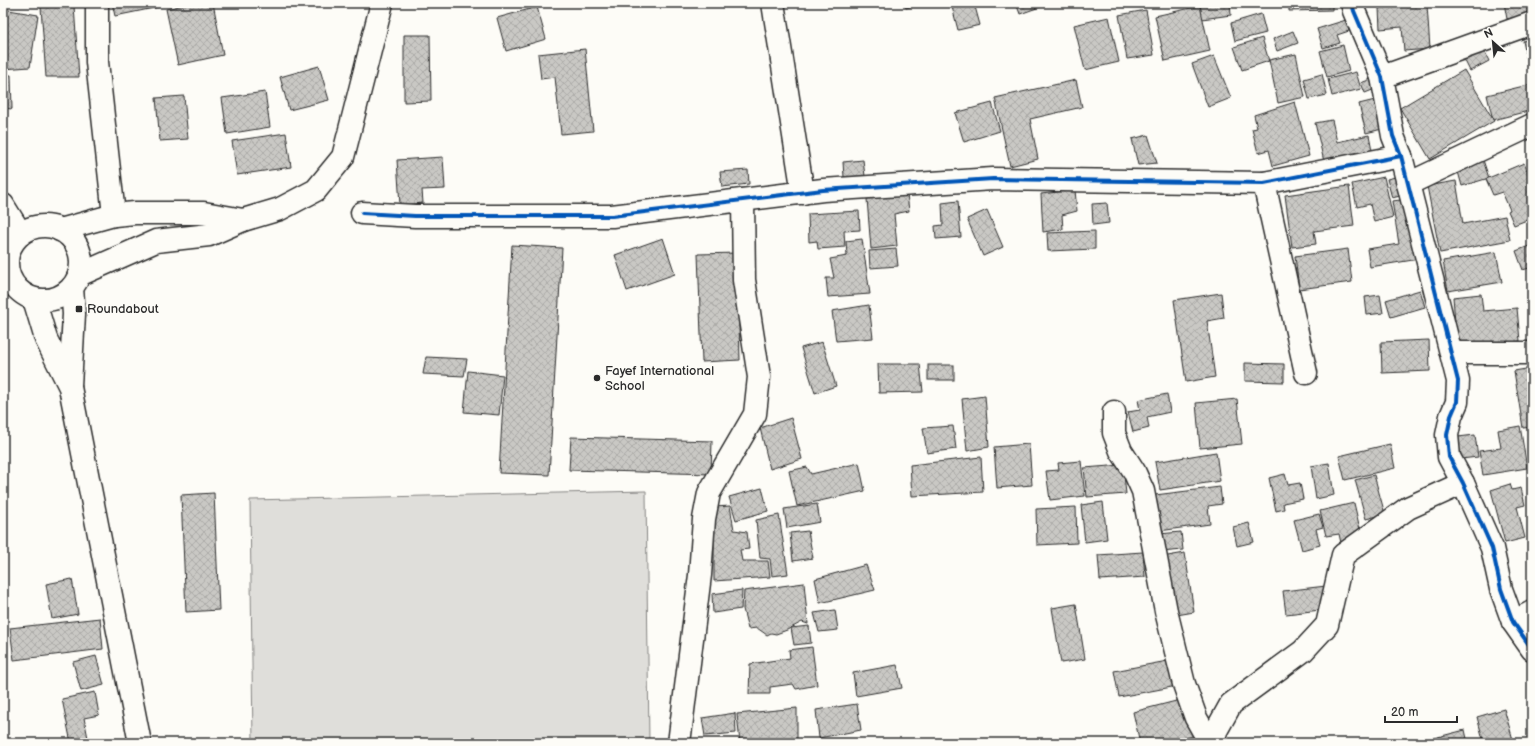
<svg xmlns="http://www.w3.org/2000/svg" width="1535" height="746" font-family="'Balsamiq Sans',sans-serif">
  <style>
    .pitch { fill: #dfdeda; stroke: #858482 }
    .building { fill: url(#building-cross-hatch); stroke: #2b2b2b }
    .lines { fill: none; stroke-linecap: round; stroke-linejoin: round }
    .minor-casing { stroke: #2b2b2b; stroke-width: 25 }
    .minor { stroke: #fdfcf7; stroke-width: 22 }
    .cycleway-casing { stroke: #fdfcf7; stroke-width: 6 }
    .cycleway { stroke: #0057b8; stroke-width: 4 }
    .poi-dot { fill: #2b2b2b; stroke: #fdfcf7; stroke-width: 1.5 }
    .labels { text-anchor: middle; dominant-baseline: central; stroke-width: 3; stroke-linejoin: round; paint-order: stroke }
    .poi-label { font-size: 13px; fill: #2b2b2b; stroke: #fdfcf7; text-anchor: start }
  </style>
  <defs>
    <pattern id="building-cross-hatch" width="8" height="8" patternUnits="userSpaceOnUse"><rect width="8" height="8" fill="#c9c8c4"/><path d="M0 0l8 8M0 8l8-8" fill="none" stroke="#adaca9"/></pattern>
  </defs>
  <rect width="100%" height="100%" fill="#fdfcf7"/>
  <filter id="ink" filterUnits="userSpaceOnUse"><feTurbulence type="fractalNoise" baseFrequency=".025" numOctaves="2"/><feDisplacementMap in="SourceGraphic" scale="8" xChannelSelector="R" yChannelSelector="G"/><feConvolveMatrix kernelMatrix="1 2 1 2 8 2 1 2 1" color-interpolation-filters="sRGB"/></filter>
  <g filter="url(#ink)">
    <polygon class="pitch" points="646,491 649,743 253,743 250,500"/>
    <g class="building">
      <polygon points="112,3 158,3 159,7 115,16"/>
      <polygon points="193,3 213,3 223,55 178,65 166,9"/>
      <polygon points="904,3 925,3 906,8"/>
      <polygon points="951,3 974,3 980,25 958,30"/>
      <polygon points="1016,3 1051,3 1020,14"/>
      <polygon points="1200,3 1230,3 1231,15 1202,19"/>
      <polygon points="1289,3 1332,3 1332,10 1289,11"/>
      <polygon points="1384,3 1405,3 1385,7"/>
      <polygon points="1504,3 1526,3 1529,15 1507,19"/>
      <polygon points="1427,5 1430,49 1404,51 1402,27 1380,29 1379,8"/>
      <polygon points="74,6 79,77 46,77 41,7"/>
      <polygon points="1200,6 1210,51 1165,61 1155,16"/>
      <polygon points="537,7 546,39 506,51 497,18"/>
      <polygon points="3,9 38,15 30,67 3,69"/>
      <polygon points="1146,10 1154,55 1127,59 1119,15"/>
      <polygon points="1261,14 1266,33 1235,41 1231,23"/>
      <polygon points="1109,17 1119,62 1085,70 1074,25"/>
      <polygon points="1346,20 1349,31 1337,35 1340,43 1323,48 1317,29"/>
      <polygon points="1293,31 1298,43 1277,51 1273,39"/>
      <polygon points="404,35 430,35 431,101 404,102"/>
      <polygon points="1262,38 1269,61 1242,70 1234,47"/>
      <polygon points="1532,39 1532,79 1531,80 1523,41"/>
      <polygon points="1343,45 1349,71 1327,77 1320,51"/>
      <polygon points="1482,47 1489,61 1470,71 1463,57"/>
      <polygon points="585,49 593,131 561,134 555,77 541,79 538,54"/>
      <polygon points="1296,54 1305,97 1278,103 1269,60"/>
      <polygon points="1214,56 1231,98 1208,107 1192,64"/>
      <polygon points="319,66 329,100 289,110 280,77"/>
      <polygon points="1464,70 1494,121 1430,159 1400,108"/>
      <polygon points="1356,72 1361,89 1332,96 1328,79"/>
      <polygon points="1322,74 1327,95 1309,99 1304,79"/>
      <polygon points="3,75 11,75 12,109 3,108"/>
      <polygon points="1371,79 1375,89 1365,93 1361,83"/>
      <polygon points="1076,80 1082,107 1030,119 1038,159 1010,166 995,98"/>
      <polygon points="1532,84 1532,110 1493,120 1487,95"/>
      <polygon points="265,92 270,127 227,134 222,98"/>
      <polygon points="184,96 188,139 160,141 156,98"/>
      <polygon points="1379,99 1386,128 1366,133 1359,104"/>
      <polygon points="1295,102 1309,156 1273,166 1269,150 1258,153 1252,129 1257,128 1254,115"/>
      <polygon points="992,103 1000,131 964,142 955,113"/>
      <polygon points="1332,120 1337,142 1369,135 1373,155 1325,166 1315,123"/>
      <polygon points="286,133 291,167 237,175 232,141"/>
      <polygon points="1148,135 1157,163 1138,165 1132,139"/>
      <polygon points="443,157 445,189 422,190 423,203 400,205 397,160"/>
      <polygon points="863,160 865,176 844,177 843,162"/>
      <polygon points="1483,160 1489,178 1462,186 1457,168"/>
      <polygon points="1524,163 1532,183 1532,218 1514,225 1508,211 1510,210 1502,192 1493,195 1486,179"/>
      <polygon points="748,170 749,184 722,187 720,172"/>
      <polygon points="1404,175 1408,194 1392,198 1387,179"/>
      <polygon points="1384,177 1393,217 1374,222 1370,204 1357,207 1352,184"/>
      <polygon points="1456,181 1463,224 1505,216 1510,240 1440,253 1427,186"/>
      <polygon points="1349,186 1354,226 1314,231 1316,244 1292,247 1285,195"/>
      <polygon points="1075,190 1077,211 1062,215 1063,229 1043,232 1041,194"/>
      <polygon points="907,194 909,211 894,214 897,246 871,249 867,199"/>
      <polygon points="1410,199 1419,259 1370,267 1367,249 1399,244 1392,201"/>
      <polygon points="958,201 961,237 936,239 935,226 943,225 942,203"/>
      <polygon points="1107,203 1109,223 1093,225 1092,204"/>
      <polygon points="987,210 1003,247 983,256 967,219"/>
      <polygon points="859,211 860,230 844,231 845,247 818,249 817,241 809,242 808,214"/>
      <polygon points="1095,231 1095,249 1048,251 1047,233"/>
      <polygon points="663,238 675,274 627,291 615,255"/>
      <polygon points="862,239 870,294 828,297 826,278 834,278 830,259 847,256 846,241"/>
      <polygon points="512,245 562,248 549,475 499,473"/>
      <polygon points="1532,245 1532,267 1523,270 1516,251"/>
      <polygon points="896,249 898,266 870,268 869,251"/>
      <polygon points="1348,249 1352,282 1299,289 1295,256"/>
      <polygon points="1496,252 1502,282 1448,291 1443,261"/>
      <polygon points="737,253 740,360 702,362 698,254"/>
      <polygon points="1420,290 1425,307 1391,317 1386,300"/>
      <polygon points="1221,293 1224,318 1207,321 1215,377 1186,382 1174,300"/>
      <polygon points="1481,294 1483,311 1517,308 1520,341 1457,347 1453,297"/>
      <polygon points="1380,295 1383,313 1367,315 1365,297"/>
      <polygon points="869,305 873,338 836,341 832,311"/>
      <polygon points="1429,340 1430,371 1382,373 1381,342"/>
      <polygon points="822,342 836,386 815,393 801,348"/>
      <polygon points="426,357 467,359 464,376 423,374"/>
      <polygon points="1245,363 1284,364 1284,382 1245,381"/>
      <polygon points="878,364 920,364 923,392 879,393"/>
      <rect x="928" y="365" width="26" height="15"/>
      <polygon points="1532,368 1532,427 1523,428 1514,371"/>
      <polygon points="468,371 503,375 499,415 464,412"/>
      <polygon points="1167,394 1170,412 1147,417 1149,428 1133,432 1128,412 1140,410 1138,400"/>
      <polygon points="985,396 989,447 967,451 962,399"/>
      <polygon points="1237,399 1242,444 1200,448 1196,403"/>
      <polygon points="791,418 802,459 770,469 760,428"/>
      <polygon points="953,426 956,449 927,453 923,428"/>
      <polygon points="1520,426 1527,468 1483,475 1479,451 1501,448 1498,430"/>
      <polygon points="1475,435 1478,457 1461,459 1458,437"/>
      <polygon points="571,437 712,441 711,474 569,470"/>
      <polygon points="1029,444 1032,485 997,488 994,447"/>
      <polygon points="1390,444 1395,468 1345,480 1339,456"/>
      <polygon points="1216,452 1220,481 1160,490 1155,462"/>
      <polygon points="981,457 983,492 912,496 910,465"/>
      <polygon points="1081,461 1085,496 1050,500 1046,471 1059,470 1058,463"/>
      <polygon points="859,463 865,491 797,506 789,471 807,467 811,474"/>
      <polygon points="1329,463 1334,495 1316,499 1311,466"/>
      <polygon points="1123,465 1126,494 1087,497 1084,468"/>
      <polygon points="1285,474 1288,485 1300,483 1303,499 1283,503 1284,509 1276,511 1269,478"/>
      <polygon points="1374,475 1385,514 1366,519 1355,480"/>
      <polygon points="1510,484 1512,490 1521,488 1525,505 1517,507 1525,538 1505,543 1491,490"/>
      <polygon points="1220,487 1222,504 1208,506 1210,524 1159,531 1155,495"/>
      <polygon points="762,488 768,511 736,520 729,497"/>
      <polygon points="214,493 219,610 186,612 181,495"/>
      <polygon points="1103,502 1107,539 1085,542 1081,505"/>
      <polygon points="1354,503 1362,538 1341,543 1339,534 1326,536 1320,511"/>
      <polygon points="817,504 820,522 787,528 784,509"/>
      <polygon points="730,506 734,530 747,532 749,549 740,550 742,561 768,561 770,577 714,581 714,507"/>
      <polygon points="1076,507 1077,543 1037,545 1036,509"/>
      <polygon points="1319,514 1323,527 1316,529 1320,545 1302,550 1294,520"/>
      <polygon points="779,515 788,574 772,576 770,559 760,558 756,520"/>
      <polygon points="1249,523 1254,542 1237,546 1233,527"/>
      <polygon points="808,531 813,558 793,561 790,533"/>
      <polygon points="1181,532 1183,550 1161,552 1159,534"/>
      <polygon points="1143,552 1145,577 1100,580 1098,555"/>
      <polygon points="1185,553 1194,612 1171,616 1162,557"/>
      <polygon points="866,565 875,590 820,603 815,579"/>
      <polygon points="72,579 78,614 52,619 46,584"/>
      <polygon points="804,583 808,624 802,622 787,630 776,634 771,633 767,635 757,628 748,629 743,609 744,591"/>
      <polygon points="1326,586 1329,609 1286,614 1283,591"/>
      <polygon points="742,590 741,609 713,613 712,594"/>
      <polygon points="1076,604 1085,659 1061,663 1052,608"/>
      <polygon points="835,610 838,630 819,632 814,613"/>
      <polygon points="100,618 103,649 14,660 10,628"/>
      <polygon points="809,626 811,643 794,645 791,628"/>
      <polygon points="812,647 817,685 796,689 793,684 770,687 770,694 749,694 750,664 790,658 789,650"/>
      <polygon points="96,656 104,685 81,691 73,662"/>
      <polygon points="1173,660 1177,686 1119,697 1114,671"/>
      <polygon points="897,665 902,688 856,696 853,673"/>
      <polygon points="95,692 99,715 84,718 89,743 71,743 62,699"/>
      <polygon points="1184,699 1193,736 1181,739 1181,743 1140,743 1133,712"/>
      <polygon points="857,704 861,730 819,738 816,710"/>
      <polygon points="797,708 797,741 782,743 740,743 737,714"/>
      <polygon points="1504,709 1514,743 1484,743 1477,717"/>
      <polygon points="735,713 736,733 705,736 702,718"/>
      <polygon points="1465,730 1468,743 1431,743 1430,739"/>
    </g>
    <g class="lines">
      <defs>
        <g id="minor">
          <polyline points="97,3 97,62 114,215"/>
          <polyline points="773,3 803,193"/>
          <polyline points="1352,3 1354,11 1382,77 1393,136 1401,156 1458,381 1457,402 1451,416 1447,435 1449,457 1463,483 1492,548 1501,589 1513,622 1532,649"/>
          <polyline points="1382,77 1532,23"/>
          <polyline points="1264,183 1306,373"/>
          <polyline points="1408,184 1532,125"/>
          <polyline points="3,205 21,234"/>
          <polyline points="362,213 415,216 612,216 823,190 993,179 1264,183 1401,156"/>
          <circle cx="44" cy="263" r="37"/>
          <polyline points="60,230 114,215 135,213 204,213 243,220"/>
          <polyline points="79,275 156,241 209,235 243,220 280,209 316,190 343,157 382,3"/>
          <polyline points="34,299 46,339 70,387 140,743"/>
          <polyline points="1452,353 1532,353"/>
          <polyline points="70,386 74,314 72,288"/>
          <polyline points="1114,412 1114,433 1121,451 1134,471 1143,491 1166,611 1184,684 1196,718 1210,743"/>
          <polyline points="1513,622 1532,612"/>
          <polyline points="679,743 700,575 704,519 709,493 755,414 759,377 744,280 743,200"/>
          <polyline points="1213,743 1216,731 1231,704 1303,651 1327,625 1343,555 1408,508 1463,483"/>
        </g>
      </defs>
      <use href="#minor" class="minor-casing"/>
      <use href="#minor" class="minor"/>
      <defs>
        <g id="cycleway">
          <polyline points="1352,3 1354,11 1382,77 1393,136 1401,156 1458,381 1457,402 1451,416 1447,435 1449,457 1463,483 1492,548 1501,589 1513,622 1532,649"/>
          <polyline points="362,213 415,216 612,216 823,190 993,179 1264,183 1401,156"/>
        </g>
      </defs>
      <use href="#cycleway" class="cycleway-casing"/>
      <use href="#cycleway" class="cycleway"/>
    </g>
  </g>
  <g class="poi-dot">
    <rect x="75" y="305" width="8" height="8" rx="2"/>
    <circle cx="597" cy="378" r="4"/>
  </g>
  <g class="labels">
    <g class="poi-label">
      <text x="87" y="309">Roundabout</text>
      <text x="605" y="371">Fayef International<tspan x="605" dy="15">School</tspan></text>
    </g>
  </g>
  <rect width="1535" height="746" fill="none" stroke="#fdfcf7" stroke-width="16"/>
  <rect x="8" y="8" width="1519" height="730" fill="none" stroke="#2b2b2b" stroke-width="1.5" filter="url(#ink)"/>
  <g transform="translate(1493 42) rotate(333)" stroke="#fdfcf7" stroke-width="3" paint-order="stroke">
  <path d="M0-3L7 15L0 10L-7 15Z" fill="#2b2b2b"/>
  <text y="-6" font-size="11" font-weight="bold" text-anchor="middle" fill="#2b2b2b">N</text>
  </g>
  <path d="M1385 716v6h72v-6" fill="none" stroke="#2b2b2b" stroke-width="2"/>
  <text x="1391" y="716" font-size="12" fill="#2b2b2b" stroke="#fdfcf7" stroke-width="3" paint-order="stroke">20 m</text>
</svg>
